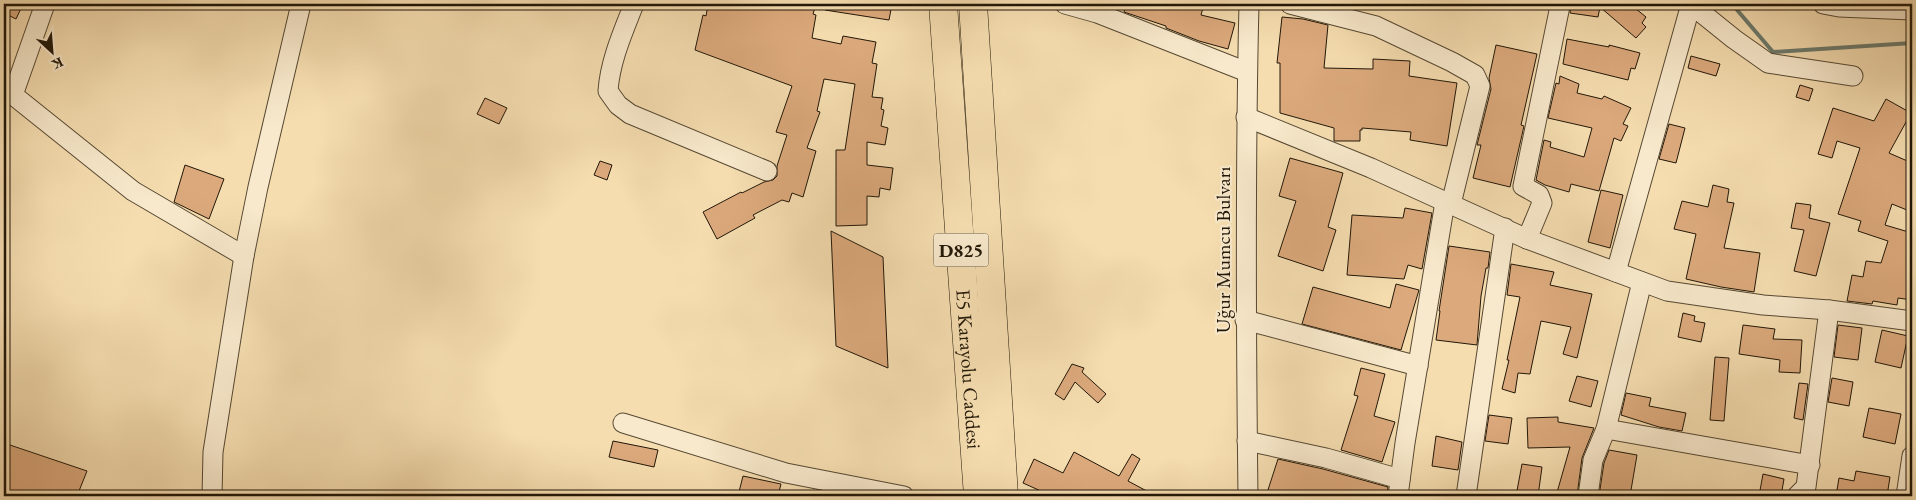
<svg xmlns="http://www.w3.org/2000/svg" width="1916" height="500" font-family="'EB Garamond',serif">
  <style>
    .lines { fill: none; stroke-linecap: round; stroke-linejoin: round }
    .stream { stroke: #6b796c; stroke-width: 4 }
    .building { fill: #dba97c; stroke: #211708 }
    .minor-casing { stroke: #564832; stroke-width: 21 }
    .highway-casing { stroke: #211708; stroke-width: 29 }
    .minor { stroke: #f8e9cc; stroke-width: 19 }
    .highway { stroke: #f5ddb0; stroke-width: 28 }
    .labels { text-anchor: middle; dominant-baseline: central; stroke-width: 4; stroke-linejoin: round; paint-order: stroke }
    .shield { fill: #f8e9cc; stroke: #625643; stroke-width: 1 }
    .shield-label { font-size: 19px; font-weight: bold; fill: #211708 }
    .street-label { font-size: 20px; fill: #211708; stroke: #f8e9cc }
  </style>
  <rect width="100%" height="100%" fill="#f5ddb0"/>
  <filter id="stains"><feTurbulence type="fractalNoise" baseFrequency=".004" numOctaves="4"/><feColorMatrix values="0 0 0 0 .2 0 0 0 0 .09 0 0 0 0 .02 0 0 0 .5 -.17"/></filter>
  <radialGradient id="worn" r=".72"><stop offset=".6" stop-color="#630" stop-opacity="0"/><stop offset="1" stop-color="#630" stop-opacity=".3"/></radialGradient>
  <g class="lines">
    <polyline class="stream" points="1732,4 1773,52 1912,43"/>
  </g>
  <g class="building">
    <polygon points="4,4 23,4 16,19 4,13"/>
    <polygon points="708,4 816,4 813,14 816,15 812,38 841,44 843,36 876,42 872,63 877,64 872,97 883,98 881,109 884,110 881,126 888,128 885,145 867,142 867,165 893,168 890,190 880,188 879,197 867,196 867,225 836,226 836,150 845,150 855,84 824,79 817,111 820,112 807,148 816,151 803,197 792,193 789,202 782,200 753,215 755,218 717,239 703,212 741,192 742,193 764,182 773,180 777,176 777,166 787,135 776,132 792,86 695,50 703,15 706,16"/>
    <polygon points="825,4 892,4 889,20 825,10"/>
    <polygon points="1126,4 1204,4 1201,15 1235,23 1228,49 1199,41 1166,28 1166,26 1124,12"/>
    <polygon points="1571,4 1630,4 1646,17 1642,23 1646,27 1636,38 1600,7 1598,17 1570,13"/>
    <polygon points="1282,17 1303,19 1328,25 1324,68 1373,69 1373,59 1410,61 1409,76 1457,83 1447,146 1410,140 1411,132 1362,128 1362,130 1360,130 1360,141 1334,141 1334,128 1280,113 1280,63 1277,63"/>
    <polygon points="1567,39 1609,47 1609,45 1640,53 1635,69 1631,68 1628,80 1563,64"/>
    <polygon points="1496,45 1537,54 1521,125 1524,126 1510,187 1473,178 1481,145 1477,145 1491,89 1489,78"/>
    <polygon points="1691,56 1720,64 1716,76 1688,68"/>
    <polygon points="1560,76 1579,84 1577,93 1602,99 1604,96 1631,108 1623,124 1628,126 1621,141 1614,138 1599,191 1571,184 1569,192 1545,185 1536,180 1544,140 1551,142 1550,147 1584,157 1592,128 1548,118 1556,83 1559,84"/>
    <polygon points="1800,85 1813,89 1809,101 1796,97"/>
    <polygon points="485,98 507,108 499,124 477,114"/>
    <polygon points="1886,99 1911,113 1889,153 1912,163 1912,212 1892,204 1885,225 1912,233 1912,300 1898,298 1897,305 1873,301 1872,304 1847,301 1852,275 1863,277 1866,261 1881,263 1888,241 1858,231 1861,221 1838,214 1860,148 1837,141 1832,158 1818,154 1833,108 1874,121"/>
    <polygon points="1669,124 1685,128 1676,163 1659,159"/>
    <polygon points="1290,158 1343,173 1328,227 1336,230 1323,271 1278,256 1296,201 1279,196"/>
    <polygon points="600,161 612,165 607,180 594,175"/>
    <polygon points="185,165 224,179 209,219 174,202"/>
    <polygon points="1713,185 1729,189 1727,202 1734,203 1724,248 1760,253 1754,292 1721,287 1686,279 1696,234 1674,229 1682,201 1708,207"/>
    <polygon points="1601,190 1623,195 1610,248 1588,242"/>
    <polygon points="1796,203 1811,205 1809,218 1830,223 1816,276 1794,271 1804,230 1791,228"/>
    <polygon points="1405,208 1432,213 1422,269 1408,265 1404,279 1347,275 1352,215 1403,218"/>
    <polygon points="831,231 883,257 888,368 836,346"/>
    <polygon points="1449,246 1490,252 1488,268 1486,268 1481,296 1477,345 1436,340 1440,311 1439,311"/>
    <polygon points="1511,264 1554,272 1550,285 1592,294 1577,358 1563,354 1571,327 1541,321 1530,374 1518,373 1515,393 1502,389 1509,360 1507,360 1520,297 1507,295"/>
    <polygon points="1396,284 1419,290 1401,350 1302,324 1313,287 1390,308"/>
    <polygon points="1683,313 1695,316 1694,321 1705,323 1701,342 1678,337"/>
    <polygon points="1743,325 1775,329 1773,339 1802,340 1800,373 1779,372 1780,360 1739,354"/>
    <polygon points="1838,325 1862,328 1858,360 1834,357"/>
    <polygon points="1882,330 1908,336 1901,368 1875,362"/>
    <polygon points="1715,357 1729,358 1724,421 1710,420"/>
    <polygon points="1072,364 1084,368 1082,372 1106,394 1098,403 1075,382 1064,400 1055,394"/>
    <polygon points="1361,368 1385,374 1374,416 1395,422 1382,462 1341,450 1358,396 1354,395"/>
    <polygon points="1577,376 1598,381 1591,407 1569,401"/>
    <polygon points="1832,378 1853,382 1849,406 1828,402"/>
    <polygon points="1799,383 1808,384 1803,420 1794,418"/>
    <polygon points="1626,393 1651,398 1649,406 1686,413 1682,431 1659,427 1621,415"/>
    <polygon points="1869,408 1901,414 1895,444 1863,437"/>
    <polygon points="1489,415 1512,418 1508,444 1485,441"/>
    <polygon points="1558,417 1558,422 1594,428 1582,458 1577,496 1556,496 1570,447 1528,448 1527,418"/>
    <polygon points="1436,436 1462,442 1458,470 1432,466"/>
    <polygon points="613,441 658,450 654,467 609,457"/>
    <polygon points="4,443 87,471 77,496 4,496"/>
    <polygon points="1609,450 1637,455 1630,496 1599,496 1604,463"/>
    <polygon points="1074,452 1119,476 1132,454 1140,459 1128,481 1156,496 1052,496 1023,483 1034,459 1063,473"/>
    <polygon points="1278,459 1323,469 1388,487 1387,496 1266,496"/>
    <polygon points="1522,464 1542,467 1538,496 1516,496"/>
    <polygon points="1856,471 1890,477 1887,496 1836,496 1839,478 1854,481"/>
    <polygon points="1763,474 1784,479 1781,496 1759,496"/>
    <polygon points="743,476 781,484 778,496 738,496"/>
  </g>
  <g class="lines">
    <defs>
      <g id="minor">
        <polyline points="45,4 13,95 133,191 244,256"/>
        <path d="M634,4C623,32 610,61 608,91L618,105L630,114L767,171"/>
        <polyline points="1065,4 1097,13 1247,72"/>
        <polyline points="1290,4 1376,26 1452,62 1475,75 1480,86 1451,204"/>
        <polyline points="1693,4 1698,10 1734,39 1768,63 1853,76"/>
        <polyline points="1823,4 1839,7 1912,10"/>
        <polyline points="1246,117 1371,168 1527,239 1667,291 1763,305 1829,310 1912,321"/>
        <polyline points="1527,239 1542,203 1539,195 1523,186 1560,6"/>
        <polyline points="1616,272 1691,4"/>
        <polyline points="1245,320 1418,366"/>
        <polyline points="623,423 786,473 904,496"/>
        <polyline points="1606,429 1810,465"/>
        <polyline points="1247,441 1326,458 1400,479"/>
        <polyline points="212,496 213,452 244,256 258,187 301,4"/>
        <path d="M1248,496C1246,332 1245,168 1249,4"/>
        <polyline points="1398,496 1405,443 1445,202"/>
        <polyline points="1466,496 1505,228"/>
        <polyline points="1588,496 1593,460 1606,429 1642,282"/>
        <polyline points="1797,496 1806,487 1829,310"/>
        <polyline points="1906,496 1912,456"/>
      </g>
      <g id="highway">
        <path id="s1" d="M943,4L978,496"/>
        <polyline points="973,4 1004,496"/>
      </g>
    </defs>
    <use href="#minor" class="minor-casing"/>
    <use href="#highway" class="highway-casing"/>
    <use href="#minor" class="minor"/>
    <use href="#highway" class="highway"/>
  </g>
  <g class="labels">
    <rect class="shield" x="933.5" y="233.5" width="55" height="33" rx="4"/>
    <g class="shield-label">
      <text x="961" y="250">D825</text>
    </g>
    <g class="street-label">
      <text transform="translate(1223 250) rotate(-90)">Uğur Mumcu Bulvarı</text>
      <text stroke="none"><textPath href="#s1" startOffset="366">E5 Karayolu Caddesi</textPath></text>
    </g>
  </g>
  <rect width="1916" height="500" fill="none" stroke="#f5ddb0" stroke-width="20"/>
  <rect x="5" y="5" width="1906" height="490" fill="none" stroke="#211708" stroke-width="2.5"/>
  <rect x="10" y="10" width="1896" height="480" fill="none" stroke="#211708"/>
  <g transform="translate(52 52) rotate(154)" stroke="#f8e9cc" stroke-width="4" paint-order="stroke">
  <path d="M0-4L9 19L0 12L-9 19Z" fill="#211708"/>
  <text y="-8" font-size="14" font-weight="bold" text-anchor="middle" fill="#211708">K</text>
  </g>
  <rect width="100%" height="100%" filter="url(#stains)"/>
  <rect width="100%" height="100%" fill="url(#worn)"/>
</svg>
